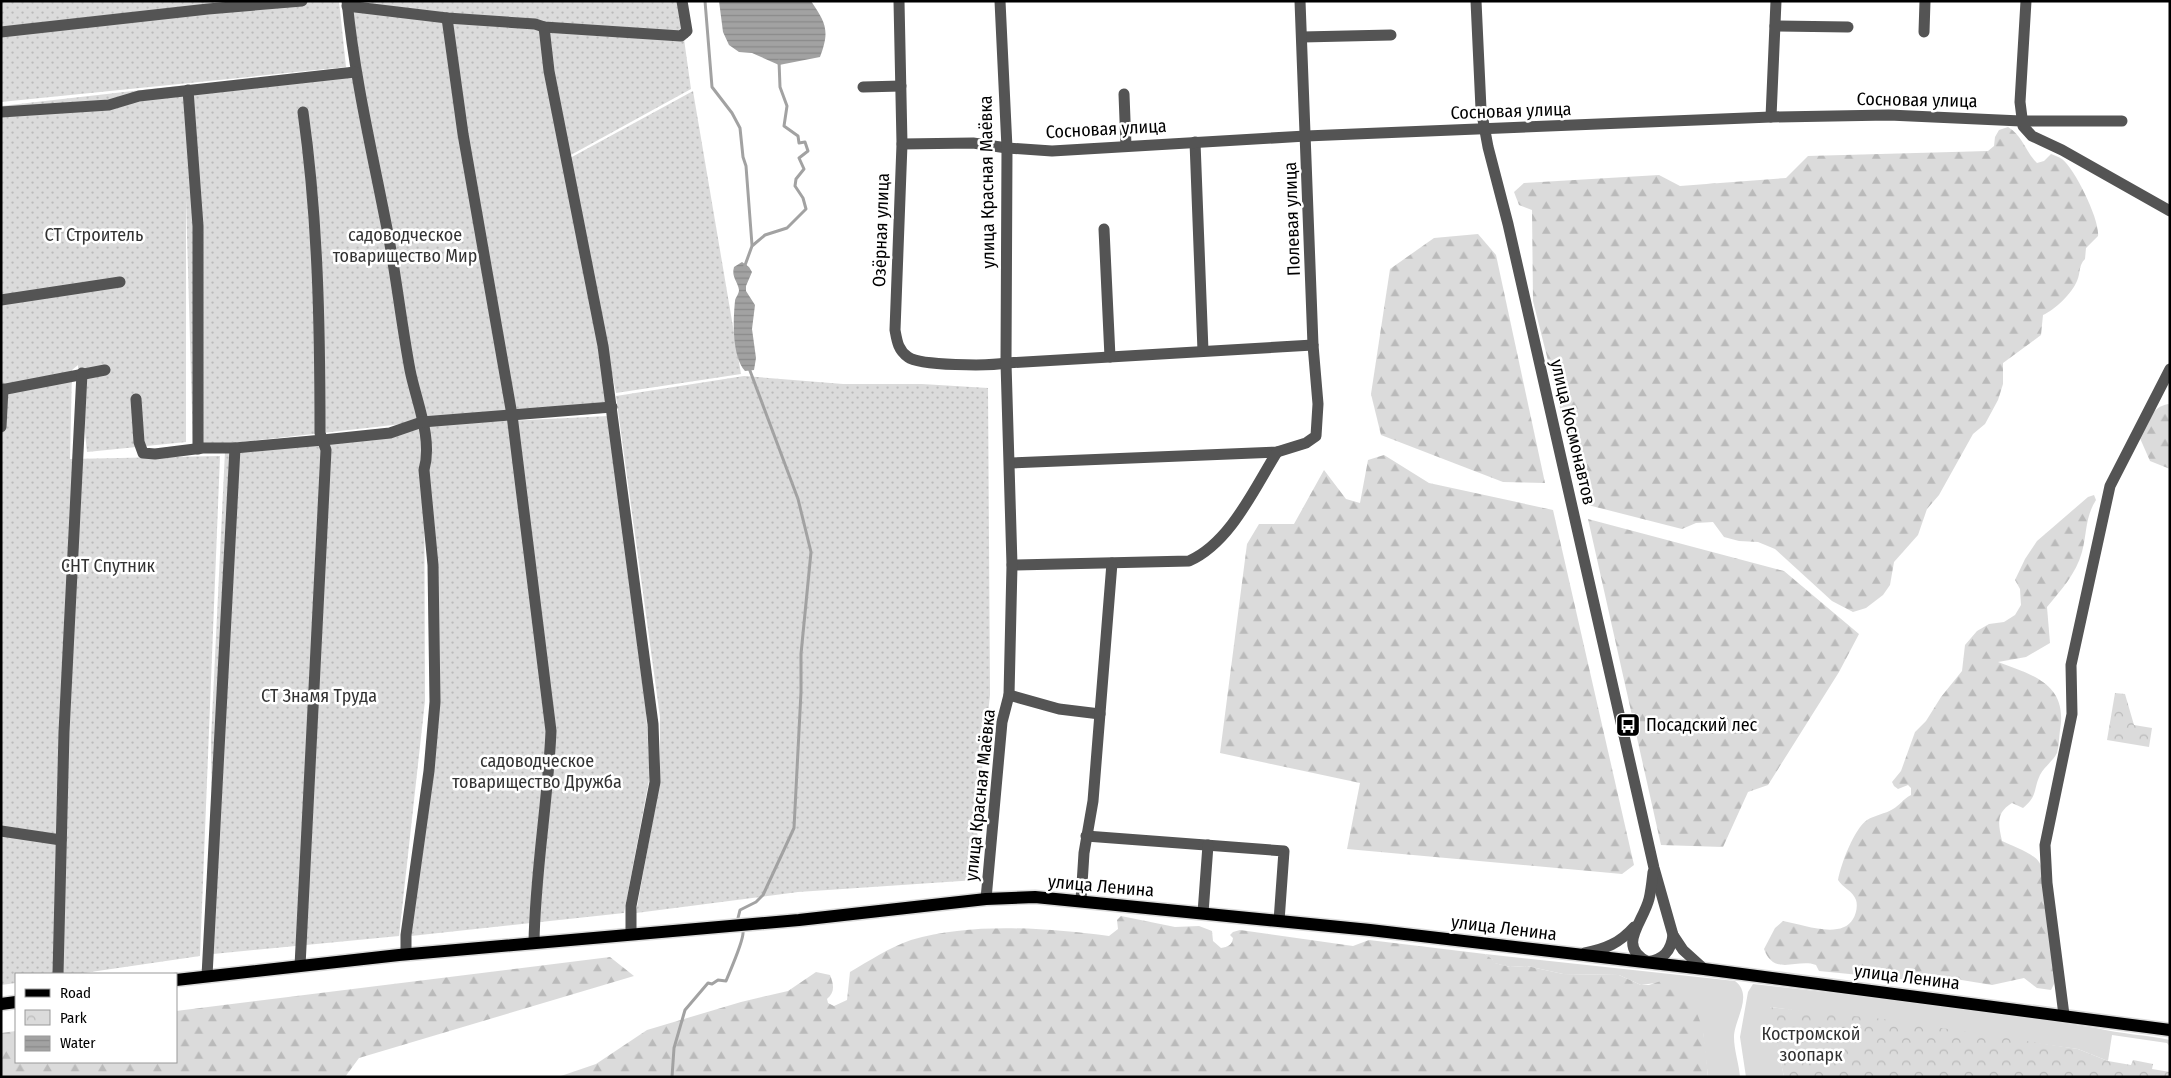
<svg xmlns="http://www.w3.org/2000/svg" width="2171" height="1078" font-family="'Fira Sans Condensed',sans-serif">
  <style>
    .grass { fill: #dbdbdb }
    .forest { fill: url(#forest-firs) }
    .park { fill: url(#park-crowns) }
    .garden { fill: url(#garden-dots) }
    .water { fill: url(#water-rules) }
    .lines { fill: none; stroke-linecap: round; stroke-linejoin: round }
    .stream { stroke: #a2a2a2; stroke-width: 3 }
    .major-casing { stroke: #dbdbdb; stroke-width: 15 }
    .minor { stroke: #545454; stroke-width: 11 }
    .major { stroke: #000; stroke-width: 12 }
    .labels { text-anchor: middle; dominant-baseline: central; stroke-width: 5; stroke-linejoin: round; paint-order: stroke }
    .street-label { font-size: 18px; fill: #000; stroke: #fff }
    .park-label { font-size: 18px; fill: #323232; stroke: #fff }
    .poi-label { font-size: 18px; fill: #000; stroke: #fff; text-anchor: start }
  </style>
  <defs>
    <pattern id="forest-firs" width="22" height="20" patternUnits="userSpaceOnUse" patternTransform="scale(1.25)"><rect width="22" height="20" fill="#dbdbdb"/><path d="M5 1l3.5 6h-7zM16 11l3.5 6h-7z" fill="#bababa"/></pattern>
    <pattern id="park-crowns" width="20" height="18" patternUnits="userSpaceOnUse" patternTransform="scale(1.25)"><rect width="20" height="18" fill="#dbdbdb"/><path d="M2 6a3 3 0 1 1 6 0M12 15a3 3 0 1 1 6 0" fill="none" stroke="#bababa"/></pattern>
    <pattern id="garden-dots" width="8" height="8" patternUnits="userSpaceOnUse" patternTransform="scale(1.25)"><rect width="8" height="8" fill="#dbdbdb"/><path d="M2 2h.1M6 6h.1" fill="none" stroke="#bababa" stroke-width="1.8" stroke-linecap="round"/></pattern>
    <pattern id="water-rules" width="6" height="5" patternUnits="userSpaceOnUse" patternTransform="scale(1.25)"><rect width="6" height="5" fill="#a2a2a2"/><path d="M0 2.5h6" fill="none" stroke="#8a8a8a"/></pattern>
  </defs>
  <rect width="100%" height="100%" fill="#fff"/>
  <g class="grass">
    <path d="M1485,954L1735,981C1754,995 1734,1020 1734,1037C1734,1050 1739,1064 1740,1077H1708L1703,1033L1669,989L1655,983L1641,985L1619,975L1563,974L1527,966L1510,967L1494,963L1492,959Z"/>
    <path d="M1753,984L1946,1006L2096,1028C2121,1034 2146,1035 2170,1040V1047L2167,1043L2112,1035L2108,1061L2078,1049L1770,1007L1784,1077H1746L1740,1037L1748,992Z"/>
  </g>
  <g class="forest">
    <path d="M2008,127C2023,136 2025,151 2037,163L2044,161L2051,154C2054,155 2059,157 2062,159C2075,169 2100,220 2098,236L2086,248L2085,259C2078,266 2081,272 2077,281C2072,293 2055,310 2043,315L2041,335L2003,363V384L1998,400L1985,424L1973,434L1939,495L1927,509L1918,535L1894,562L1890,585L1883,595L1866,608L1853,612L1832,601L1775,549L1758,542L1739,541L1724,537L1713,522L1696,523L1682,529L1584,504L1533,301L1532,210L1519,205L1514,192L1524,183L1659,175L1680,186L1786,178L1808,156L1988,151L1994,146L1995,137L1999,130Z"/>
    <polygon points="1478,234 1496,255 1545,483 1503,482 1381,435 1371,394 1390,269 1434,238"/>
    <path d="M2168,404L2170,405V469L2150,461L2139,436C2147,422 2152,407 2168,404Z"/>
    <polygon points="1384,455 1429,483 1553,510 1634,865 1622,874 1347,849 1360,783 1220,753 1247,544 1259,524 1294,524 1324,470 1346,499 1360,503 1368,460"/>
    <path d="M2094,495L2096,500C2085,517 2087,534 2082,552C2076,574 2061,590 2047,607L2050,643L2026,657L1998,662C2033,675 2068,684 2060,730C2059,737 2059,746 2057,753C2053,761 2044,767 2040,775C2033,790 2038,796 2023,808L2012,803C1996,813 1998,823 2002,841C2012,846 2033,853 2039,862C2049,876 2054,958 2056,980L2051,990L2037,988L2024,978L1992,985L1931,975L1910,980L1819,971L1816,965C1797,958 1774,977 1764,949L1775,928L1783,921C1802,924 1841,940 1853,919C1856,914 1858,906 1856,900C1853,891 1843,888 1838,880C1841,864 1854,829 1867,820C1875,815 1885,814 1893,809C1900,805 1902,800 1911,795V788L1908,785L1898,789L1894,786L1892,782L1901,771L1915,732L1926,721L1941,697L1962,671L1965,645L1977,631L1989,624L2004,622L2015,615L2021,605L2020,589L2015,580L2025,559L2037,541L2088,497Z"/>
    <polygon points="1588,519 1784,571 1859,634 1839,672 1768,785 1748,792 1723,847 1661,845"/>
    <path d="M1121,916L1175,927L1199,926L1212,931L1213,941L1221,948C1228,947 1232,945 1233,938L1230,935L1233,932L1240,930L1353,946L1369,940L1485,954L1492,959L1495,963L1510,967L1527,966L1563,974L1619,975L1641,985H1649L1661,981L1669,983V989C1706,999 1705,1046 1708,1077H558L596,1064L647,1030L741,1002L788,991L816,972L830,975C834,985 835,992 827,999L828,1003L834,1006L847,1000L850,972C869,961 890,947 911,940C972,922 1047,928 1109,936L1118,929L1117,920Z"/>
    <polygon points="610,957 634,976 359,1058 345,1077 1,1077 1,1033 16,1031 16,1062 176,1062 176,1011"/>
  </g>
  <g class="park">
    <polygon points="2115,693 2125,694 2134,725 2152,728 2149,747 2107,740"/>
    <polygon points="1769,1007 1883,1019 2078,1049 2108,1061 2131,1065 2133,1060 2153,1064 2152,1069 2170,1072 2170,1077 1784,1077"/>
  </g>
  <g class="garden">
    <polygon points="1,1 339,1 346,67 1,102"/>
    <path d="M343,1H682L688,38L632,33L684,39L691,89L569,156L570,158L693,91L741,374L616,393L576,195L608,402C469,415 331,433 193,447L186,200V442L87,452L78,365L72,370L70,459L220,456L200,956L77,974H16V983L1,985V106L186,85V93L351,77L350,5Z"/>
    <polygon points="744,376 843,384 922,384 988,388 990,695 976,826 980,848 976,880 798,892 636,913 660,780 660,717 616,396"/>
    <polygon points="608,416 646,711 650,775 624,913 411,936 430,701 426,425"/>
    <polygon points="424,425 425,701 399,936 213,954 211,739 225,451"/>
  </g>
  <g class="water">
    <path d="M719,1H811C826,23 830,31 820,57L779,65L752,53L739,52L729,45L723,32Z"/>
    <path d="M742,262L749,267L752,272L746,286V291L755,305L752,329L756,358L754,370L745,371C732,356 733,321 735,301C735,298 739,294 739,290C738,282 731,277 734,267Z"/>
  </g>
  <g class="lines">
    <g class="stream">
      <polyline points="705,1 712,87 732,113 740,128 743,157 746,166 752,245"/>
      <polyline points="744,268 752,246 765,235 787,228 806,209 803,198 795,186 796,179 804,169 799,158 808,151 805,142 799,143 798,136 784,126 787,106 780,87 779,61"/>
      <polyline points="738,918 740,910 756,902 763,895 794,828 801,692 801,654 811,552 798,499 749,368"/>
      <path d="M672,1077L674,1048L685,1010L708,983L712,984L718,980L726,981C730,971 744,940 743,932"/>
    </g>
    <defs>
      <g id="major">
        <polyline points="176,980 399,955 799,920 986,899 1035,897 1370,930 1704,969 2170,1030"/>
        <polyline points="1,1004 16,1002"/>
      </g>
    </defs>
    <use href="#major" class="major-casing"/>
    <g class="minor">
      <path d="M347,1C355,82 374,160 389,239C397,283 402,327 410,370C416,401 433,438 424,470L433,565L435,702L429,771L406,935V954"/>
      <path d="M899,1L902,144L895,330C897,341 898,350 908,357C920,366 990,366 1006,363L1313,345"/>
      <polyline points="1476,1 1481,109 1488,147 1508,224 1654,868 1673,935 1683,950 1704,969"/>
      <polyline points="2026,1 2020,102 2023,126 2032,136 2062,150 2170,211"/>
      <polyline points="347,6 447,18 535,24 544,27 681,36 687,31 682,1"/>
      <path d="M447,18L463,134L512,415L551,731C548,802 535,872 534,943"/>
      <polyline points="1775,26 1848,27"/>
      <polyline points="544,27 549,71 603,346 653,724 655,782 631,906 631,934"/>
      <polyline points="1,32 208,9 302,1"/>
      <polyline points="1924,32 1925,1"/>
      <polyline points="1302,37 1391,35"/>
      <polyline points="863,87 901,86"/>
      <polyline points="188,90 198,226 198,449"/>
      <polyline points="1124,94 1126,146"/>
      <polyline points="1,112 109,105 139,96 355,72"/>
      <polyline points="1771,117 1776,1"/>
      <polyline points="1195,142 1203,351"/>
      <polyline points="902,144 973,143 1007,148 1052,151 1306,136 1771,117 1889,115 2021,121 2122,121"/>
      <polyline points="1104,229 1110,357"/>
      <polyline points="1,300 120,282"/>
      <polyline points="1,390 105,370"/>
      <polyline points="136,399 139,442 143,453 155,454 203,448 235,448 323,440 390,433 422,422 612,407"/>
      <polyline points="1,427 3,389"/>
      <polyline points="1010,463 1277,452 1306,443 1316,436 1318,404 1313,345 1300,1"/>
      <path d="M1012,565L1189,561C1230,543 1254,489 1277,452"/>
      <polyline points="1009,695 1059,709 1100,714"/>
      <polyline points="1,831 61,840"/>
      <polyline points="1086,836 1284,851 1279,921"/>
      <path d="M1653,872C1652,881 1651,891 1649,899C1643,923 1616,946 1648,962C1663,959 1671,952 1673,935"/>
      <polyline points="986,899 1002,722 1009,695 1012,565 1006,363 1007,148 1000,1"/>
      <polyline points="1081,900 1084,853 1093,801 1112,563"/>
      <polyline points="1203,913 1208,845"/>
      <path d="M1585,953C1605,949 1620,943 1634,927"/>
      <path d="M300,966L326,450L320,433C320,326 318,218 303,112"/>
      <polyline points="58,974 64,732 82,373"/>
      <polyline points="207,976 235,448"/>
      <polyline points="2064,1015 2047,883 2045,845 2072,714 2071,665 2110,486 2170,369"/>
    </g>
    <use href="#major" class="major"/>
  </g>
  <defs>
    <symbol id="bus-square" viewBox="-11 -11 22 22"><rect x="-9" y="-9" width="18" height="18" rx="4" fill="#000" stroke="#fff"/><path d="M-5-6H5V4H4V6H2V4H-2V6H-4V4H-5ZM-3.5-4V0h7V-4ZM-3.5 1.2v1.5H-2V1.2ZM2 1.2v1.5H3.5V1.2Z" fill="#fff"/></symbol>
  </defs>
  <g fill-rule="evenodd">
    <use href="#bus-square" x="1614" y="711" width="28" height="28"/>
  </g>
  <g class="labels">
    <g class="street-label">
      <text transform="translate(1917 100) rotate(1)">Сосновая улица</text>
      <text transform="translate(1511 111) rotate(-2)">Сосновая улица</text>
      <text transform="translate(1106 129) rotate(-3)">Сосновая улица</text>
      <text transform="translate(987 182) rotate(-91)">улица Красная Маёвка</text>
      <text transform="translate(1292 219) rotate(-92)">Полевая улица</text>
      <text transform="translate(881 230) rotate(-88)">Озёрная улица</text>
      <text transform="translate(1573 432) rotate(77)">улица Космонавтов</text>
      <text transform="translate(980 795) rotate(-84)">улица Красная Маёвка</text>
      <text transform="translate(1101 886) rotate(5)">улица Ленина</text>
      <text transform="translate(1504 928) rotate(7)">улица Ленина</text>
      <text transform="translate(1907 977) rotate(7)">улица Ленина</text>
    </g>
    <g class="park-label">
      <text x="94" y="235">СТ Строитель</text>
      <text x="405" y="235">садоводческое<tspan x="405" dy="21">товарищество Мир</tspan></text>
      <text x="108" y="566">СНТ Спутник</text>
      <text x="319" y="696">СТ Знамя Труда</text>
      <text x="537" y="761">садоводческое<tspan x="537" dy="21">товарищество Дружба</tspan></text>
      <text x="1811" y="1034">Костромской<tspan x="1811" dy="21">зоопарк</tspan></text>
    </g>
    <g class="poi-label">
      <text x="1646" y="725">Посадский лес</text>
    </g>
  </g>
  <rect width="2171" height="1078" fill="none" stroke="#000000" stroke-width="5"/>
  <rect x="15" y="973" width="162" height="90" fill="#ffffff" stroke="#999999"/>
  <rect x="25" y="989" width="25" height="8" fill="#000000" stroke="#999999"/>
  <text x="60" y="998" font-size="15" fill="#000000">Road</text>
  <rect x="25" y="1010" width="25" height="15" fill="url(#park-crowns)" stroke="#999999"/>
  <text x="60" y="1023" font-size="15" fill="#000000">Park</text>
  <rect x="25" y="1036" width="25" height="15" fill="url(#water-rules)" stroke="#999999"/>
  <text x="60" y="1048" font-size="15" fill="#000000">Water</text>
</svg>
